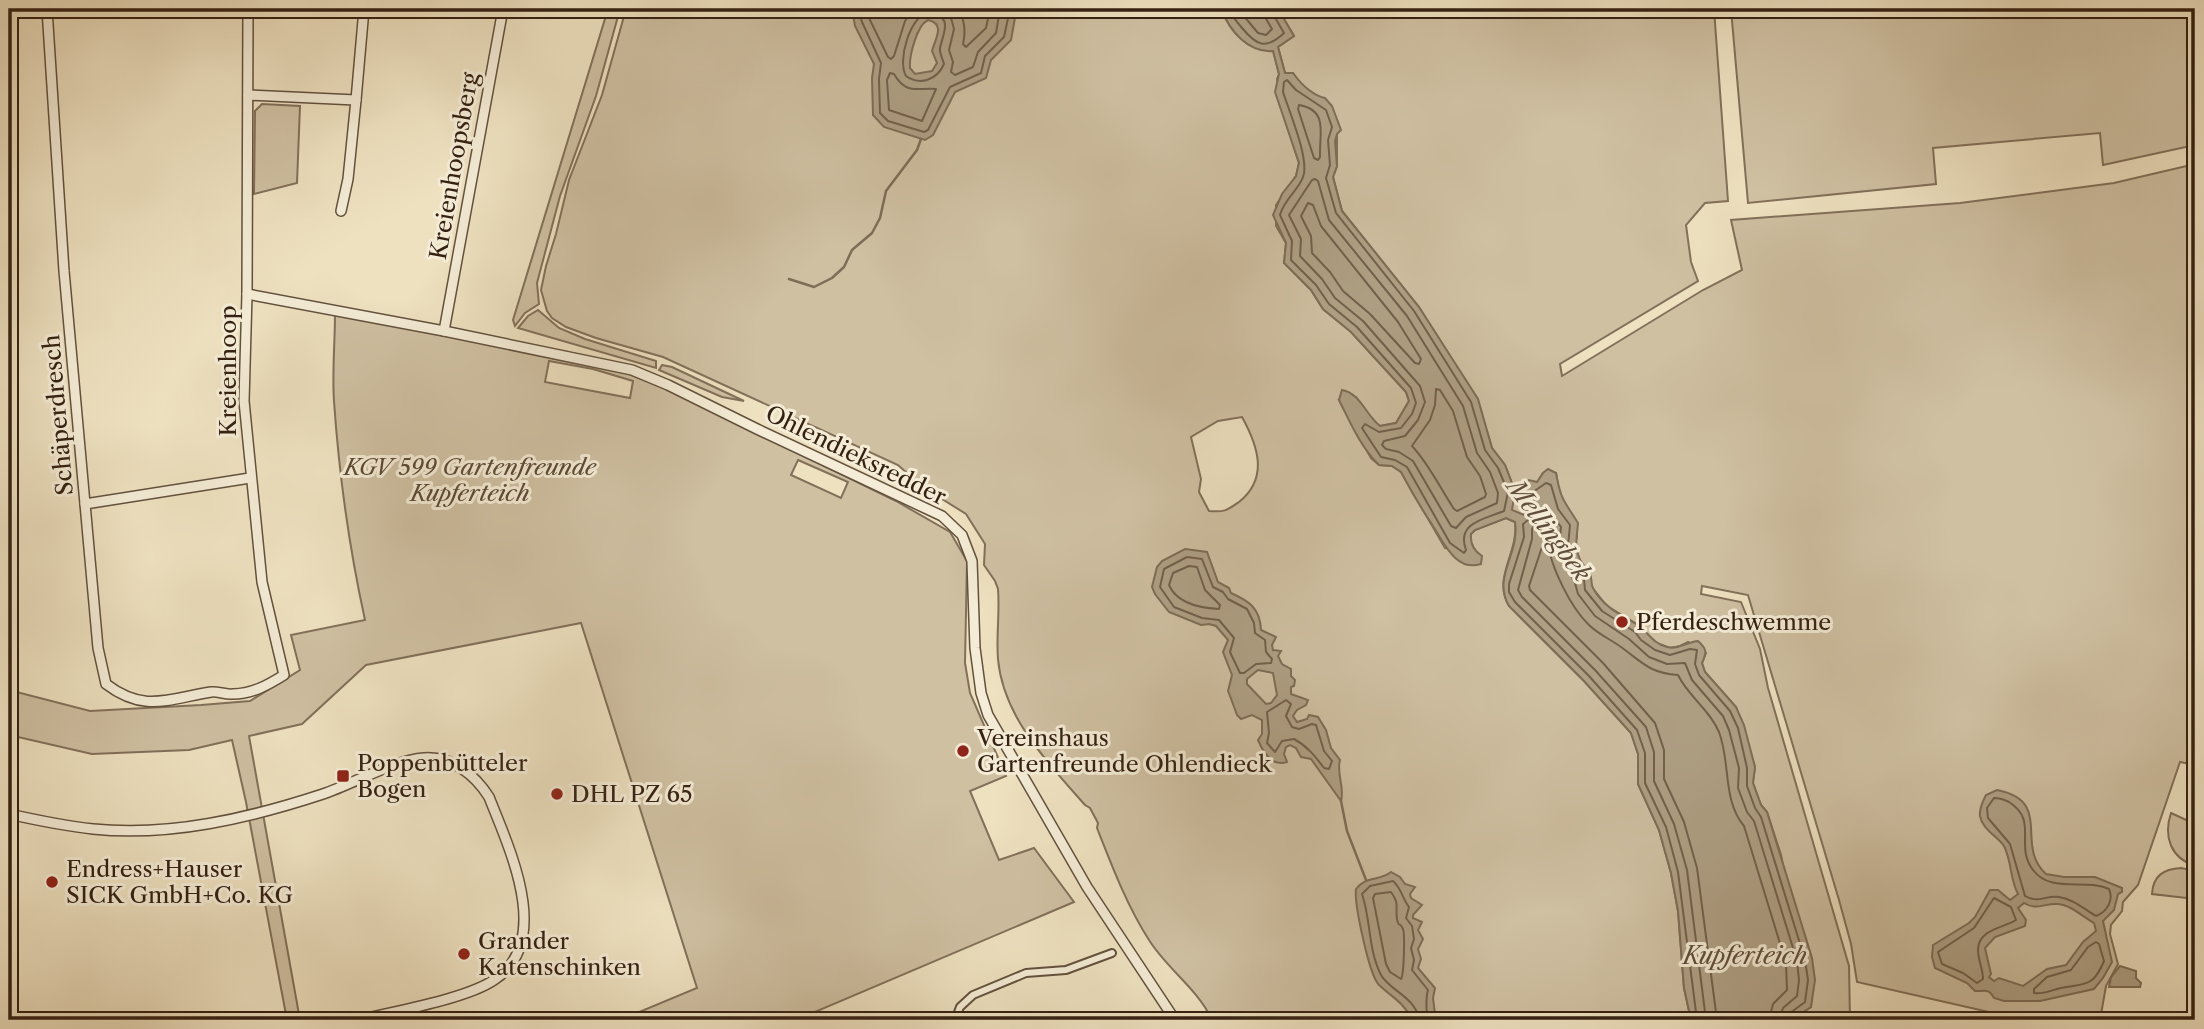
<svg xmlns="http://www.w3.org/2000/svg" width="2204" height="1029" font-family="'Libre Caslon Text',serif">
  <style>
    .green { fill: #cfc0a2; stroke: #82705a; stroke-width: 2; fill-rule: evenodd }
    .water { fill: #afa085; stroke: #7e6d57; stroke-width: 2; fill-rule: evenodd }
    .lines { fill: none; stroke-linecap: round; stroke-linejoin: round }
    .shore { stroke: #72604c; stroke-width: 2 }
    .stream { stroke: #7e6d57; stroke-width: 2.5 }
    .pedestrian-casing { stroke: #63513e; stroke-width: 10 }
    .minor-casing { stroke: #63513e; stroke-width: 12 }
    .pedestrian { stroke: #f4ecd6; stroke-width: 6 }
    .minor { stroke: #f4ecd6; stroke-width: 9 }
    .poi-dot { fill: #8f2418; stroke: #f4ecd6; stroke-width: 2.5 }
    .labels { text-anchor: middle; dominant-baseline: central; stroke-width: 6; stroke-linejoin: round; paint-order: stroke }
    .street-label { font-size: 23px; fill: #352112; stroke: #f4ecd6 }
    .park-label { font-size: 23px; font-style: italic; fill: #5c4936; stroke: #f4ecd6 }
    .poi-label { font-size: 23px; fill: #352112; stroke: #f4ecd6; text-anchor: start }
    .water-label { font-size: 24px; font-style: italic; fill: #604d3a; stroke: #f4ecd6 }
  </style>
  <rect width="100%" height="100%" fill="#eee1c0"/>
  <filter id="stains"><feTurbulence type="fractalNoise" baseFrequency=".00286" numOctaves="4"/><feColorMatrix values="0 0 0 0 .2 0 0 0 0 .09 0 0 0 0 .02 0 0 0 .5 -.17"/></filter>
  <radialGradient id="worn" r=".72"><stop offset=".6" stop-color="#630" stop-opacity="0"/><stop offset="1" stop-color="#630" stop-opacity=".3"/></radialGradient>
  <g class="green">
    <polygon points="608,9 620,9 596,96 560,196 537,283 539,304 525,313 515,326 513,320"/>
    <path d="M626,9H1221C1230,30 1248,53 1273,50L1279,74L1277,79L1286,122L1299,163L1296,176L1276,205V226L1286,243L1284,263L1311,290L1323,309L1351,332L1406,392L1409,401L1396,423L1380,426L1372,420L1356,397L1339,400L1371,458L1379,465L1392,466L1401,472L1445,548L1476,552L1470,541L1471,534L1475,530L1506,518L1515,522C1519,553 1492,577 1509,606L1584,681L1631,733L1638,754V784L1659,830L1671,873L1678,911L1684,988L1691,1020H1212C1198,989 1167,969 1149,940C1127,906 1112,866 1097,828L1098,823L1090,808L1085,805C1048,763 1003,717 998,659C996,636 1000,613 998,589L995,581L984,565L985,544L966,514L923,487L898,465L663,357L596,338L566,327L552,318L547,311L541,290L546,266L556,234L569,180L602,95ZM1242,417C1258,446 1269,478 1239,502C1226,511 1225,512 1209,511L1199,492L1201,479L1191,437L1218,421Z"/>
    <polygon points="1278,9 1714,9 1728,201 1705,203 1686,225 1691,262 1698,281 1560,364 1562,376 1703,290 1742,270 1731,220 1960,203 2114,183 2195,164 2195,765 2180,762 2138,885 2123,902 2122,911 2111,925 2110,934 2118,964 2106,986 2100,1020 2047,1019 2002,1015 1857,982 1851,944 1839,900 1748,595 1702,586 1701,594 1741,602 1760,649 1768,688 1849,966 1850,1020 1791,1020 1811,1007 1781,855 1767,812 1761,805 1753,783 1755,767 1736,707 1705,672 1702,663 1706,653 1688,642 1680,646 1670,648 1657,643 1645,634 1640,626 1607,606 1591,586 1591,577 1579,558 1575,546 1577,536 1572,514 1565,506 1560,496 1556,473 1543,473 1537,483 1523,491 1529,505 1524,516 1511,510 1515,491 1505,465 1492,448 1477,399 1419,307 1342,211 1333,177 1337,166 1337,134 1320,98 1300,84 1293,73 1285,73 1278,47 1294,36"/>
    <polygon points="1731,9 2195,9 2195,145 2103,165 2100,133 1933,148 1936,184 1748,203"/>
    <polygon points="262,104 300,106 297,183 254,194 255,111"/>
    <polygon points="538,310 559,328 585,339 656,361 656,368 518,328 528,316"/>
    <path d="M335,314L616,369L658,385L896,501L950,532L967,561L965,663L970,693L1006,776L970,791L999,860L1034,848L1074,902L796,1020H620L697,988L581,623L366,665L302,724L249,736L300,1020H287L246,802L232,740L189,750L92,754L9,735V690L90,711L201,705L250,701L300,670L291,635L365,620C349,547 339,474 334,401C332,372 335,343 335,314ZM549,361L593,369L633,381L630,398L545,382ZM798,460L848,482L841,498L791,475Z"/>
    <polygon points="662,365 672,367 744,401 722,397 659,370"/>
    <path d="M2171,813L2195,824V866C2171,858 2163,837 2171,813Z"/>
    <path d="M2181,868L2195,871V899L2152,894C2153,876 2163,869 2181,868Z"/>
  </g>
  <g class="water">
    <path d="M852,9H1019L1016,12L1011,40L991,60L986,78L955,92L933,135L925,140L884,127L873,115L872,78L874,64L855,26ZM928,20C946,24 935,39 932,51L937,63L932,71L915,74L910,68C909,56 917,25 928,20Z"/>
    <path d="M1221,9H1278L1294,36L1278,47L1285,73H1293C1301,84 1311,95 1325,98L1332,106L1341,130L1337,134L1335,141L1337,166L1333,177L1342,211L1419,307L1478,399L1492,448L1505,465L1515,491L1512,510L1524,515L1528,505C1526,494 1520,489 1529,480L1537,482L1543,473L1548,469L1556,473C1561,501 1564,500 1578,523C1577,536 1574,547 1580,560C1583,566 1590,572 1591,578C1592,581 1591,585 1593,588C1603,607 1621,615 1638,625C1648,632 1653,644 1667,647C1678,650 1687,642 1698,641C1707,649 1707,652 1702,663L1705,672L1736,707L1744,725L1755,767L1753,783L1761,805L1767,812L1812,958L1815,980L1811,1007L1791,1020H1691L1684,988L1678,911L1671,873L1659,830L1638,784V754L1631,733L1584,681L1509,606C1492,577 1520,554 1515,522L1506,518L1475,530L1471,534C1470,544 1474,551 1482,556L1481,564C1456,572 1444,543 1433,526C1421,508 1411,491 1401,472L1392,466L1379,465C1361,448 1350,422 1339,400L1342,390C1360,393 1366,415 1380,426L1396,423L1409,401L1406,392L1351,332L1323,309L1311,290L1284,263L1286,243L1273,215L1282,194L1296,176L1299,163L1275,92L1279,74L1273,51C1248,53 1230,31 1221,9Z"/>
    <path d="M1185,549L1207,552L1218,582L1229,588L1231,593C1249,601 1260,608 1261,630L1276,637L1272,645L1273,650L1281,651L1278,656L1282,664L1291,669V676L1295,680L1294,686L1291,687V694L1308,700L1306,705L1297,710L1293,716L1297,722L1307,719L1309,715L1318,717L1326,730L1331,748L1340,760C1336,774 1345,787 1341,801L1311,759L1301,757L1296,748L1290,745L1286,747L1284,754L1287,762C1272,767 1263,752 1258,740L1262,734V720L1252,715L1241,719L1237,715L1230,696L1228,691L1232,675L1223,652L1228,640L1216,626L1209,624L1201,625L1169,612L1155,594L1152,587L1157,567L1162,561ZM1258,670L1273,673L1277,695L1271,703L1266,704L1247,684V679Z"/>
    <path d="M1997,790C2054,801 2014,845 2046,874L2064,877H2095L2122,888V892L2118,894L2114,910L2103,921L2112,962L2103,978L2094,989L2040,1001H2004L1994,998C1988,987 1984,992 1975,991L1967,983L1935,968L1932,957L1933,945L1969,923L1975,917L1990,890H1998L2010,900L2018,894C2010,880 2012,862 2004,846C1997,836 1982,829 1980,816C1979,808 1983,801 1986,795ZM2024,903C2037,911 2044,903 2058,904C2071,905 2083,917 2094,923L2096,931L2083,942L2066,965L2047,969L2023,986L1999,978L1994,981L1989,977L1991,974L1985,948L1995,937L2025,926L2026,920L2018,908Z"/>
    <path d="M1391,872L1400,877L1405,884L1415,887L1410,894L1411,898L1422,905L1413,915V918L1422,922L1418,930L1423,939L1418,949L1421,959L1418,968L1435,988L1433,998L1435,1014L1432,1020H1413C1401,1000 1394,999 1379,985C1369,975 1354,903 1356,889C1365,876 1380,881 1391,872Z"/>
    <polygon points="2120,966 2136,971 2136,978 2141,983 2140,987 2109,987 2111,977"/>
  </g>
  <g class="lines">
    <g class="shore">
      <polyline points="858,9 862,22 881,63 879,79 880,113 888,121 924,132 928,130 950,87 981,73 985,56 1004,37 1010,9"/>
      <polyline points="867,9 869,18 888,57 891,59 894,56 905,21 914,9"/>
      <polyline points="943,9 951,18 954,29 949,50 953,62 951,72 955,75 973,67 978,52 996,33 1000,9"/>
      <path d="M958,9C965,20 966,31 963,44L966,47L986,28L990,9"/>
      <path d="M1228,9C1232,16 1237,22 1242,28C1257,46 1266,50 1284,33L1273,14V9"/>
      <polyline points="1238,9 1258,33 1266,35 1272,29 1265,17 1264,9"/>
      <path d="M927,13C955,15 943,33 940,48C939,53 943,59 944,64C937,80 920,86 906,76C897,61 910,17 927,13Z"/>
      <path d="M890,73L894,74C907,96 918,87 936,89L922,121L889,110L887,80Z"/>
      <path d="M1287,80L1296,90L1326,110L1332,127L1328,140L1330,165L1326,178L1336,213L1414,311L1471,402L1485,450L1498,468L1508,492L1504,511C1484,519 1456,523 1466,550L1464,553L1450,543L1407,467L1395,460L1381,457L1362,428L1365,424L1379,432L1401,428L1412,414L1416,403L1411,388L1357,327L1329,304L1316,285L1291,260L1292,241L1280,215C1284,199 1298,191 1303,177C1310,160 1289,111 1283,92L1284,82Z"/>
      <path d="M1299,105C1329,110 1319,134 1320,157L1318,160L1314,158L1298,109Z"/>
      <polygon points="1315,179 1318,181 1329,220 1407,316 1463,406 1477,453 1490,472 1498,493 1497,503 1466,517 1456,528 1451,526 1413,461 1399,452 1386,449 1382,445 1384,441 1405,436 1418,420 1425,402 1420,386 1363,321 1335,298 1322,279 1300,256 1301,239 1289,215 1312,180"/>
      <polygon points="1308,203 1313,205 1321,226 1398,322 1421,359 1419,364 1415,363 1370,314 1343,291 1330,272 1312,253 1311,236 1301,216"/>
      <path d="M1436,389L1440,390L1453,411L1467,457L1480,476L1486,494L1485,497L1457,511L1454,509C1440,488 1429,464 1412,446L1430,420L1435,405Z"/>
      <polygon points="1187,557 1202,559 1213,587 1223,592 1228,599 1247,609 1254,623 1255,633 1265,640 1266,652 1272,659 1271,663 1256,664 1244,673 1240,673 1230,652 1234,638 1219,620 1202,618 1174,607 1160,587 1164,569"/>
      <path d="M1189,566L1197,567L1205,590L1220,605L1219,609C1200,608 1177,604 1169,585L1173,573Z"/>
      <path d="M1286,700L1291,704L1286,716L1292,727L1299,729L1312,724L1316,725L1324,751L1332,761L1329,769L1324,768C1315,756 1307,746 1294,739L1282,741L1275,752L1267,743L1269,733L1267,712Z"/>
      <path d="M1994,798C2000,798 2003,799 2009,802C2039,821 2014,845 2033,870C2051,894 2085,878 2109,889C2114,900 2107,912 2096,916C2084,909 2073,899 2059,897C2045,895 2039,904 2025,896L2010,844L1988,818L1987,808Z"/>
      <path d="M1391,892C1400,904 1395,907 1397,919C1399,929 1399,920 1403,929C1405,935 1404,975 1401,979L1390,972L1386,964L1373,898L1375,894Z"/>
      <path d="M1994,898L2011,907L2016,920C2004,928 1978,929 1978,950C1978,960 1983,969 1983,979L1977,983L1963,973L1942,964L1938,952L1974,928Z"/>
      <path d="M2096,942L2099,944L2104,961C2093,988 2085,983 2061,988C2051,990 2043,995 2034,993V989L2047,977L2071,970L2088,947Z"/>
      <path d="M1419,1020C1416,997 1390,991 1381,975C1368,950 1371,920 1362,894L1370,886L1393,881C1402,889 1402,898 1409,907L1406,918L1412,926L1414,939L1411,948L1414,960L1412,970L1428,990C1425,1000 1427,1010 1427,1020"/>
      <path d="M1697,1020L1678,872L1666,827L1645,783V753L1637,730L1589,676L1515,602L1509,592V584L1524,537L1523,524C1535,516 1536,505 1533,492L1546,483L1551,485L1558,509L1570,525L1568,546L1572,560L1584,579L1585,590L1602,611L1635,632L1641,640L1655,650L1670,655L1690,649L1697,650L1695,664L1699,675L1730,711L1738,728L1747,768V786L1755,808L1761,817L1805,960L1808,980L1805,1002L1790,1013L1788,1020"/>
      <polyline points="1706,1020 1687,870 1674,824 1654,781 1654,752 1646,727 1595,670 1522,597 1518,590 1532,539 1532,529 1545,509 1549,510 1561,527 1559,547 1564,563 1575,583 1578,594 1595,616 1629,639 1649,657 1667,664 1685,663 1692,680 1723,716 1729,730 1739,768 1738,788 1747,812 1754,821 1797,961 1799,980 1797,996 1783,1008 1779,1020"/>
      <path d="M1717,1020L1697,868L1684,822L1664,779V750L1655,723L1603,663L1530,590L1529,586L1544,541L1548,542C1550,566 1571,608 1589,625C1598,634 1610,639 1621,647C1642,662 1649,673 1678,675C1688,696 1710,710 1719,732C1731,764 1722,799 1744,826L1786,963L1787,990L1773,1004L1769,1020"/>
    </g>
    <g class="stream">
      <polyline points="789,279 814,287 832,278 844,267 852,250 872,233 880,218 886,191 917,150 921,139"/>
      <polyline points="1341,801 1347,831 1366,880"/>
    </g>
    <defs>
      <polyline id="pedestrian" points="955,1020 960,1007 973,995 1026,973 1066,970 1112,953"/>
      <g id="minor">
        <path d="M47,9L64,271L98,648L106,684C144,713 168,699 211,692C218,691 225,695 233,694C252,694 268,685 284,675L262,582L244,401L247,294L248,9"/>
        <polyline points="248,95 356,100 364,9"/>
        <polyline points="341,211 348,179 356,100"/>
        <polyline points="247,294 444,331 632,370 668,385 757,429 942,516 962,535 972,561 975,648 981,693 988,715 1087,887 1175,1020"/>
        <polyline points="444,331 503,9"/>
        <polyline points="85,504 250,478"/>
        <path d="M9,814C36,820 65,826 93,829C170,837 250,818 323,794C353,784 394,760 424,758C452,756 475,775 489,797C509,848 554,941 494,980C466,999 395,1011 360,1020"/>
      </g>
    </defs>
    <use href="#pedestrian" class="pedestrian-casing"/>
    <use href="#minor" class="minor-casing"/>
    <use href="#pedestrian" class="pedestrian"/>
    <use href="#minor" class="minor"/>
  </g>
  <g class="poi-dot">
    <circle cx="1622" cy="622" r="7"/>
    <circle cx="963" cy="751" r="7"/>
    <rect x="336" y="769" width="14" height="14" rx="3.5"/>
    <circle cx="557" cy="794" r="7"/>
    <circle cx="52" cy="882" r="7"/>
    <circle cx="464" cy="954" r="7"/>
  </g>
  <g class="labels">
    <g class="street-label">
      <text transform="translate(454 166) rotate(-80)">Kreienhoopsberg</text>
      <text transform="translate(228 371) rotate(-90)">Kreienhoop</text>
      <text transform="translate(58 415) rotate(-95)">Schäperdresch</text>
      <text transform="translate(856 455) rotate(26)">Ohlendieksredder</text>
    </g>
    <g class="park-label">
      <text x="470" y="467">KGV 599 Gartenfreunde<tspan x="470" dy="26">Kupferteich</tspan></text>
    </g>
    <g class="poi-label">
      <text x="1636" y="622">Pferdeschwemme</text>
      <text x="977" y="738">Vereinshaus<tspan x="977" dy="26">Gartenfreunde Ohlendieck</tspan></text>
      <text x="357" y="763">Poppenbütteler<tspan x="357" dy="26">Bogen</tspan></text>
      <text x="571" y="794">DHL PZ 65</text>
      <text x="66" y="869">Endress+Hauser<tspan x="66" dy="26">SICK GmbH+Co. KG</tspan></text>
      <text x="478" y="941">Grander<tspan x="478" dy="26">Katenschinken</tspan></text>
    </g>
    <g class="water-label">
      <text transform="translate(1549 530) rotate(53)">Mellingbek</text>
      <text x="1745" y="955">Kupferteich</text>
    </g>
  </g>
  <rect width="2204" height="1029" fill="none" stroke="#eee1c0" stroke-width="35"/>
  <rect x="10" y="10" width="2183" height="1008" fill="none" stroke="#352112" stroke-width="3.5"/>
  <rect x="18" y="18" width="2169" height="994" fill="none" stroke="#352112" stroke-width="2"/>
  <rect width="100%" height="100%" filter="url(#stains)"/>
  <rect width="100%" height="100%" fill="url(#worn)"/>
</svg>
